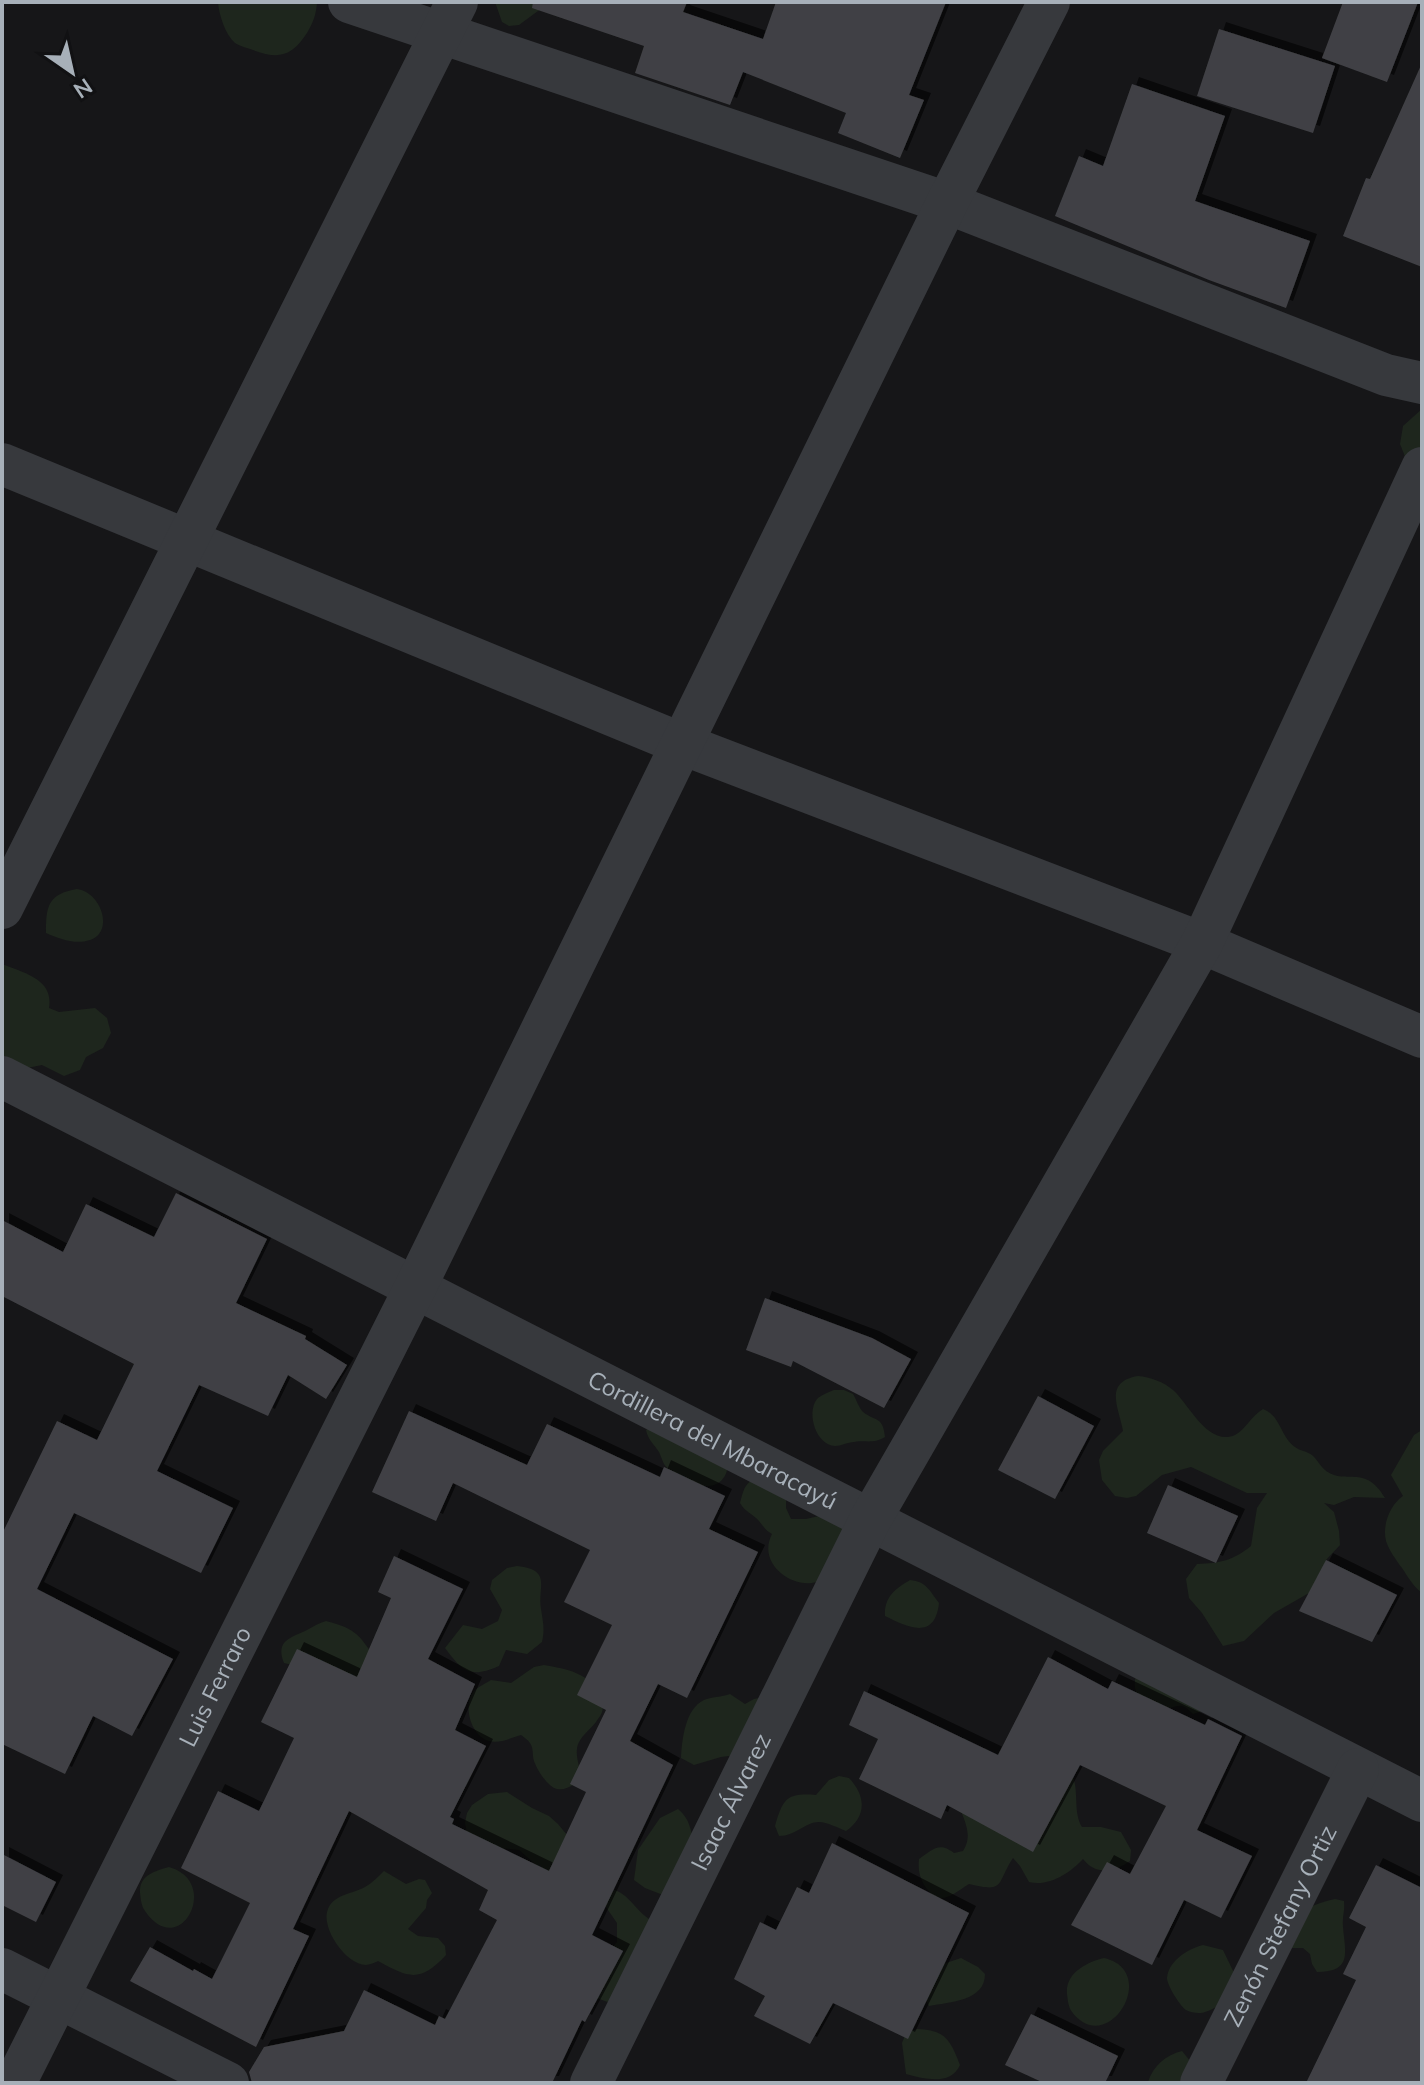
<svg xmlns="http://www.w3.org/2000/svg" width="1424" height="2085" font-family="Mulish,sans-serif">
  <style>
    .green { fill: #1e261d }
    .building { fill: #404145; filter: url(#shadow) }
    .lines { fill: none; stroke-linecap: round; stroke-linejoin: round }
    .minor { stroke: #37393d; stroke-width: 42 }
    .labels { text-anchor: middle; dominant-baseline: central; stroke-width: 8; stroke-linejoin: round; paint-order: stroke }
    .street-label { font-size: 24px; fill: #a7b0b9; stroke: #111113 }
  </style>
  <defs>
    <filter id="shadow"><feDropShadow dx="7" dy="-7" stdDeviation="0" flood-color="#0009"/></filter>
  </defs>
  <rect width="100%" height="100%" fill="#161618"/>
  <g class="green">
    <path d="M218,2H317V3C316,15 313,23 307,33C292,56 279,60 253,50C248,48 239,46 235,43C225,34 219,15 218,2Z"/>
    <polygon points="495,2 582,2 542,8 519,25 509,26 502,22"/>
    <polygon points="1422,409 1422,499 1400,444 1403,426"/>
    <path d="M77,889C101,892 115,932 90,940C75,945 60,939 46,933C46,906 48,894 77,889Z"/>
    <path d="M2,964C24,973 54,979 49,1008L59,1012L95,1008L107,1018L111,1033L103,1048L86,1057L80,1070L64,1076L42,1065L22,1069L2,1068Z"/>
    <path d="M1138,1376C1150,1377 1164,1382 1173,1390C1189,1404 1208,1447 1235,1435C1246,1429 1251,1416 1263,1409C1281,1416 1280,1436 1295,1447C1300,1451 1307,1451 1312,1455C1317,1459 1320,1466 1325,1470C1344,1486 1365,1463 1385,1498L1354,1497L1334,1505L1324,1503L1334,1512L1339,1531L1340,1545L1326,1560L1323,1577L1309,1593L1274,1613L1244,1641L1223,1646L1202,1613L1189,1598L1186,1579L1197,1564C1221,1563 1232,1561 1251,1546L1257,1508L1267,1493H1247L1191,1467L1162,1475L1136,1496L1127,1498L1115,1496L1102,1480L1099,1460L1103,1451L1123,1431C1119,1408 1103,1382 1138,1376Z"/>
    <path d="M834,1390H844L853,1394C856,1399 859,1408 863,1412C876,1422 883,1416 885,1437C874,1444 867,1440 854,1442C848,1442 841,1446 835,1446C816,1445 806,1413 817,1399C821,1395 829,1392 834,1390Z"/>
    <path d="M654,1424L728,1465C724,1501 679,1484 664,1464C663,1462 660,1454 659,1452C654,1444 648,1440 646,1430Z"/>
    <path d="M1422,1430V1593C1413,1586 1408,1577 1402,1568C1396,1560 1389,1550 1386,1541C1382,1525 1390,1505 1403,1496L1391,1475L1414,1435Z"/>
    <path d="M754,1479L786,1500V1508L791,1519H806L832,1513L849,1530C844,1541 833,1569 826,1576C806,1597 754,1569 772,1534C765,1530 764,1527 759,1521C753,1514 745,1512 740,1503C743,1492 744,1484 754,1479Z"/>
    <path d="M517,1566C553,1570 537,1587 541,1609C543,1622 545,1629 542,1642L527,1654L506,1650L499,1666C470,1679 462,1671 445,1648L463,1625L482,1629L498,1621L502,1610L490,1589L492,1580L507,1568Z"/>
    <path d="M910,1580C927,1582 929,1590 939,1603C935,1641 907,1627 885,1616C884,1597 895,1589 910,1580Z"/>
    <path d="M326,1621C352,1628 358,1632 372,1654L362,1681L284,1663C275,1640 291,1638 307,1630C314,1626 319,1623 326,1621Z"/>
    <path d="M544,1665C567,1669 590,1673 601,1696C604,1705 604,1712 598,1719C592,1729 578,1737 577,1749C575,1762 586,1774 574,1784C569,1788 563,1790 557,1789C548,1787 537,1770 534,1761C532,1755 534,1749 530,1743C528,1740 524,1737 521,1735C511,1738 499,1744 489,1741C471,1736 462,1705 474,1691C478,1687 486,1683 491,1680L511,1683L534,1667Z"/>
    <path d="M1138,1671L1208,1709L1193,1714C1190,1711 1186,1707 1182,1706C1176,1705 1168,1710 1162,1709C1142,1706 1128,1691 1138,1671Z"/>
    <path d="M730,1694L745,1704L754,1699L763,1697L737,1755L721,1757L694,1765L681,1758C682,1740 685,1709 704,1700C711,1697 722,1697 730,1694Z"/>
    <path d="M839,1776L849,1778C866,1796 867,1816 846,1831C838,1828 827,1822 819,1822C805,1822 796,1836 779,1836L775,1826C783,1798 787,1793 816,1795L829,1780Z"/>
    <path d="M1073,1777C1079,1793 1073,1812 1082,1827H1101L1121,1832L1131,1850L1130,1861C1114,1872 1096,1876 1083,1859C1070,1873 1049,1887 1029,1882L1020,1866L1013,1858C996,1884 1006,1893 969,1884C950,1896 939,1908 924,1885C919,1876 918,1869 919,1859C932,1850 939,1841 954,1853L963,1851C973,1836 965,1822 959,1806Z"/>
    <polygon points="507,1792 532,1808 549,1816 558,1824 581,1852 600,1886 541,1869 519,1850 480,1846 467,1833 465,1823 467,1813 472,1805 488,1794"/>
    <path d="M678,1809C690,1819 691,1830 694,1845L663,1895L645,1888L634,1880L638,1850L660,1818Z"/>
    <path d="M169,1867C222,1882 180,1962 145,1911C141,1905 141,1900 140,1893C139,1875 155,1871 169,1867Z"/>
    <path d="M384,1871L406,1884L419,1879L425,1880L432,1893L427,1900L426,1908L408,1929L418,1936L438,1938L445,1946L446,1955C420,1983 409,1978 378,1961C377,1962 368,1965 366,1965C346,1965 320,1927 328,1909C334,1894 353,1894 365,1887C372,1883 378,1877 384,1871Z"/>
    <path d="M612,1889C630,1894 635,1911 651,1920L613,2004L594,1997L610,1950L617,1942V1923L601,1900Z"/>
    <path d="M1335,1899L1344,1901C1345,1911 1342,1917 1343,1927C1345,1952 1353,1972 1317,1972L1312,1964L1310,1954L1303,1948H1292L1282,1926C1296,1913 1315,1903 1335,1899Z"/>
    <path d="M1203,1945L1223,1950L1236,1977L1233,1995C1225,2001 1215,2009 1205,2012C1201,2014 1191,2013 1186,2010C1180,2006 1167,1985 1167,1978C1169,1960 1188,1949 1203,1945Z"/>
    <path d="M961,1958L978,1967L985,1974C985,2001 950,2002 929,2006L925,1998L943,1964Z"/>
    <path d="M1104,1958C1161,1971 1108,2059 1072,2012C1068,2006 1068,2001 1067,1994C1065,1973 1087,1962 1104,1958Z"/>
    <path d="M917,2029C946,2030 950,2040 960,2065C951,2085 927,2080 906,2074L902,2043L906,2033Z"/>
    <path d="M1182,2051L1195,2067L1196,2083H1144L1148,2082C1153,2066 1166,2055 1182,2051Z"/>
  </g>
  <g class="building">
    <polygon points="533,2 687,2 683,12 763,39 776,2 946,2 909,95 924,100 900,158 838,133 846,113 743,72 730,105 635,73 644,46 532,8"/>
    <polygon points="1343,2 1418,2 1387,82 1322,58"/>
    <polygon points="1219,29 1335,66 1313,133 1197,96"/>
    <polygon points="1422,63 1422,267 1343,236 1366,178 1370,179"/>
    <polygon points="1132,84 1225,116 1195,201 1310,241 1286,308 1209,280 1055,216 1079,156 1103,166"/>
    <polygon points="176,1193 267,1239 236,1303 306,1336 305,1339 347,1365 326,1399 288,1375 268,1416 199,1385 157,1471 233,1508 201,1573 74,1513 37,1589 173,1659 132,1736 93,1716 65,1774 2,1744 2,1534 57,1421 97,1440 134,1364 2,1296 2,1220 63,1252 86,1204 154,1237"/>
    <polygon points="765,1298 872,1338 911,1359 884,1408 793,1361 791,1367 746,1350"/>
    <polygon points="1038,1396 1094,1426 1055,1499 998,1470"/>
    <polygon points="409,1411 527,1465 547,1424 660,1477 664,1467 725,1496 709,1529 758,1552 687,1698 658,1684 630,1741 673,1765 592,1935 623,1951 585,2022 582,2020 552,2083 252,2083 249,2072 264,2047 344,2031 364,1990 435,2025 439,2016 445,2019 497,1920 479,1910 488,1890 349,1811 293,1929 309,1936 256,2047 130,1981 150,1947 193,1971 194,1969 212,1979 250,1903 181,1868 218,1791 259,1811 294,1738 261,1722 297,1649 357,1677 391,1598 378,1592 394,1556 463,1589 428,1659 475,1684 455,1730 486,1746 450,1817 454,1819 452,1824 549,1871 586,1792 570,1784 606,1710 577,1695 612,1625 564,1602 590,1550 453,1483 436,1521 372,1492"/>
    <polygon points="1168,1485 1238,1516 1216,1563 1147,1533"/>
    <polygon points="1326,1560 1397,1595 1372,1642 1299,1611"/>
    <polygon points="1048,1657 1108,1689 1112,1681 1205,1725 1208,1719 1242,1736 1197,1830 1252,1856 1221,1918 1184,1900 1152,1965 1071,1925 1107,1862 1130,1874 1166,1806 1080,1765 1033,1852 947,1805 941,1819 859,1779 878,1739 849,1725 864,1691 998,1755"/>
    <polygon points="832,1843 969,1913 908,2039 833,2003 810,2044 754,2016 765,1996 734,1979 760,1922 776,1930 797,1887 809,1893"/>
    <polygon points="2,1854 56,1882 36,1922 2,1905"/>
    <polygon points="1376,1865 1422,1888 1422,2083 1306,2083 1356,1980 1343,1974 1366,1927 1349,1918"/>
    <polygon points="1031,2014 1118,2056 1105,2083 1044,2083 1005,2065"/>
  </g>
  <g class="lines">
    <g class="minor">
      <polyline points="349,2 947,203 1386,375 1422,383"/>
      <polyline points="2,464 682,744 1202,943 1422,1037"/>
      <polyline points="2,908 457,2"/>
      <path id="s1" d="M2,1077L1422,1801"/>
      <polyline points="2,1969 228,2083"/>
      <path id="s2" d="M15,2083L415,1288L947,203L1049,2"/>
      <path id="s3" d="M591,2083L870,1520L1202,943L1422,468"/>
      <path id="s4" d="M1201,2083L1358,1769"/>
    </g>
  </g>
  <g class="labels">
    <g class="street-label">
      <text stroke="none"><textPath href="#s1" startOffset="798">Cordillera del Mbaracayú</textPath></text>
      <text stroke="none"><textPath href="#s2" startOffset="444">Luis Ferraro</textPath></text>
      <text stroke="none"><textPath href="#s3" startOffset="314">Isaac Álvarez</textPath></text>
      <text stroke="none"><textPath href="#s4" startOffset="176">Zenón Stefany Ortiz</textPath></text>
    </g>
  </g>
  <rect width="1424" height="2085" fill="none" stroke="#a7b0b9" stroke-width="8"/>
  <g transform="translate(72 72) rotate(146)" stroke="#111113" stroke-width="6" paint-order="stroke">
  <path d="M0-6L14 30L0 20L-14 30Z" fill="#a7b0b9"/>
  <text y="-12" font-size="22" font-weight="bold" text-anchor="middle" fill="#a7b0b9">N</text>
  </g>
</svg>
